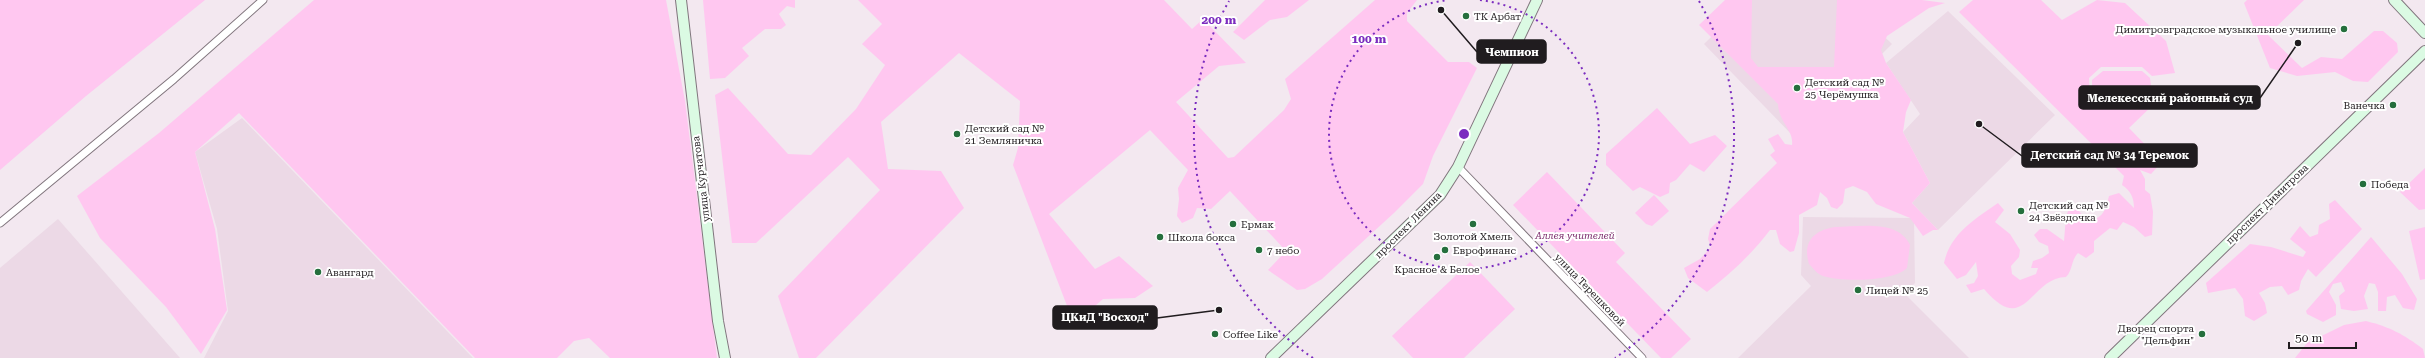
<svg xmlns="http://www.w3.org/2000/svg" width="2425" height="358" font-family="'Roboto Serif',serif">
  <style>
    .built { fill: #ecd9e6 }
    .green { fill: #ffc7f0 }
    .lines { fill: none; stroke-linecap: round; stroke-linejoin: round }
    .street-casing { stroke: #80757d; stroke-width: 9 }
    .secondary-casing { stroke: #80757d; stroke-width: 12 }
    .street { stroke: #fff; stroke-width: 7 }
    .secondary { stroke: #dbfae3; stroke-width: 10 }
    .ring { fill: none; stroke: #7b2cbf; stroke-width: 2; stroke-dasharray: 2 4 }
    .poi-dot { fill: #256f3d; stroke: #fff; stroke-width: 1.5 }
    .labels { text-anchor: middle; dominant-baseline: central; stroke-width: 4; stroke-linejoin: round; paint-order: stroke }
    .poi-label { font-size: 10px; fill: #201c1f; stroke: #fff; text-anchor: start }
    .street-label { font-size: 10px; fill: #201c1f; stroke: #fff }
    .park-label { font-size: 10px; font-style: italic; fill: #7d2e6e; stroke: #fff }
    .centre { fill: #7b2cbf; stroke: #fff; stroke-width: 2 }
    .ring-label { font-size: 12px; text-anchor: middle; font-weight: bold; fill: #7b2cbf; stroke: #fff; stroke-width: 4; stroke-linejoin: round; paint-order: stroke }
    .leader { fill: none; stroke: #201c1f; stroke-width: 1.5 }
    .callout-dot { fill: #201c1f; stroke: #fff; stroke-width: 1.5 }
    .callout { fill: #201c1f; stroke: #201c1f; stroke-width: 1.5 }
    .callout-label { font-size: 11px; text-anchor: middle; font-weight: bold; fill: #fff }
  </style>
  <rect width="100%" height="100%" fill="#f3e8f0"/>
  <g class="built">
    <polygon points="1749,0 1846,0 1892,44 1796,139 1704,44"/>
    <polygon points="1948,11 2055,115 1938,230 1912,203 1930,183 1903,132 1920,114 1886,63"/>
    <polygon points="242,118 473,358 204,358 228,311 217,229 195,152"/>
    <polygon points="1803,217 1914,218 1915,283 1905,294 1969,358 1738,358 1811,286 1801,275"/>
    <polygon points="58,219 180,358 0,358 0,268"/>
  </g>
  <g class="green">
    <polygon points="0,0 205,0 86,96 0,170"/>
    <polygon points="314,0 666,0 685,101 717,358 610,358 589,338 574,341 557,358 475,358 239,113 195,152 215,229 227,310 201,354 166,307 100,238 77,196 159,133"/>
    <polygon points="703,0 795,0 795,8 787,6 779,14 786,25 781,29 765,29 742,48 749,56 725,78 710,79"/>
    <polygon points="858,0 1164,0 1192,29 1203,19 1246,63 1219,66 1176,102 1228,158 1234,157 1284,110 1291,99 1285,79 1375,0 1417,0 1407,13 1407,21 1448,62 1469,62 1477,68 1433,156 1423,184 1395,212 1322,279 1305,289 1297,290 1268,270 1286,251 1230,191 1211,209 1197,208 1193,218 1182,223 1177,216 1179,199 1178,188 1188,170 1150,130 1049,214 1095,269 1119,256 1153,286 1135,298 1103,299 1074,324 1013,165 1018,148 1020,101 959,53 881,122 888,169 941,171 964,208 816,358 799,358 778,296 880,190 848,157 756,243 732,243 715,95 728,88 788,154 811,155 856,109 885,65 862,44 882,24"/>
    <polygon points="1265,0 1309,0 1287,17 1270,20 1244,40 1233,32"/>
    <path d="M1725,0H1752L1751,58L1758,67H1834L1837,0H1922L1945,3L1929,8L1887,36L1881,50L1886,63L1911,100L1906,112L1903,132L1930,183L1912,203L1938,230H1933L1923,236L1910,218L1876,204L1867,192L1853,186L1845,189L1843,203L1837,209L1831,207L1827,198L1820,192L1817,205L1799,215V233L1794,251L1790,252L1780,244L1776,230H1770C1752,254 1731,273 1707,292L1688,278L1684,268L1700,259L1711,247L1708,239L1710,229L1777,163L1770,155L1775,151L1768,139L1778,134L1785,144L1792,145C1794,130 1779,123 1778,104L1699,25Z"/>
    <path d="M1973,0H2041L2062,20L2097,0L2125,3L2166,41L2175,73L2152,76L2142,67H2101L2089,78L2090,101L2105,109L2143,108L2150,101L2154,104L2129,128L2162,162L2151,174L2140,170L2145,179V190L2150,194L2153,212L2152,235L2145,237L2134,227L2123,222L2117,230L2110,228L2094,241V252L2086,258L2078,253C2071,260 2073,270 2066,277C2029,278 2026,338 1984,289L1971,293L1966,285L1974,283L1978,276L1976,262L1966,275L1957,279L1944,263C1950,234 1975,219 1998,203L2004,210L1995,222L2010,234L2020,250L2019,257L2011,266L2012,274L2020,280L2036,274L2038,268H2031L2033,261L2042,258L2049,253L2048,246L2039,242L2034,235L2040,229H2047L2064,241L2066,216L2070,207L2079,211L2087,221C2104,218 2105,211 2109,196L2119,193L2134,208C2134,198 2131,191 2122,185L2124,176L1959,12Z"/>
    <polygon points="2247,0 2304,0 2268,35 2302,68 2321,57 2342,59 2374,31 2383,31 2397,43 2398,52 2368,82 2353,81 2335,72 2297,76 2270,68 2244,3"/>
    <polygon points="2103,71 2142,71 2150,78 2152,92 2143,104 2105,105 2092,98 2092,80"/>
    <polygon points="1657,108 1690,144 1715,135 1727,146 1704,172 1690,164 1676,180 1670,183 1669,193 1660,197 1640,187 1633,191 1606,165 1606,154"/>
    <polygon points="2425,168 2425,209 2419,210 2400,192"/>
    <polygon points="1547,172 1625,253 1616,262 1691,339 1671,358 1661,358 1513,205"/>
    <polygon points="1654,195 1669,211 1652,226 1646,224 1635,213"/>
    <polygon points="2335,200 2362,229 2316,277 2308,269 2301,281 2299,290 2288,295 2282,286 2270,287 2259,293 2265,303 2267,313 2254,321 2245,316 2243,299 2235,288 2208,293 2206,283 2250,244 2271,247 2303,257 2306,252 2290,239 2300,226 2310,237 2318,234 2319,225 2330,219 2329,204"/>
    <path d="M1835,227C1859,227 1898,219 1910,245L1907,268C1893,282 1841,282 1823,276C1817,274 1813,268 1809,264C1802,241 1815,230 1835,227Z"/>
    <polygon points="2425,227 2425,279 2420,280 2409,231"/>
    <polygon points="2371,237 2402,274 2417,299 2414,310 2403,308 2395,295 2387,297 2386,311 2378,311 2378,292 2375,284 2369,283 2364,296 2368,309 2354,311 2341,309 2339,296 2345,291 2341,282 2333,284 2329,292 2336,305 2336,315 2323,322 2307,314 2306,311"/>
    <polygon points="1470,262 1515,309 1464,358 1413,358 1392,336"/>
    <path d="M2366,321C2390,327 2403,334 2423,349L2425,358H2295L2307,343L2344,325Z"/>
  </g>
  <g class="lines">
    <defs>
      <g id="street">
        <polyline points="1458,167 1642,358"/>
        <polyline points="0,223 174,79 263,0"/>
      </g>
      <g id="secondary">
        <polyline points="681,0 718,321 725,358"/>
        <polyline points="2394,0 2425,33"/>
        <polyline points="1271,358 1440,195 1458,167 1537,0"/>
        <polyline points="2110,358 2425,51"/>
      </g>
    </defs>
    <use href="#street" class="street-casing"/>
    <use href="#secondary" class="secondary-casing"/>
    <use href="#street" class="street"/>
    <use href="#secondary" class="secondary"/>
  </g>
  <g class="ring">
    <path d="M1480 0A135 135 0 1 1 1448 0"/>
    <path d="M1313 358A270 270 0 0 1 1229 1M1699 1A270 270 0 0 1 1615 358"/>
  </g>
  <g class="poi-dot">
    <circle cx="1466" cy="16" r="4"/>
    <circle cx="2344" cy="29" r="4"/>
    <circle cx="1797" cy="88" r="4"/>
    <circle cx="2393" cy="105" r="4"/>
    <circle cx="957" cy="134" r="4"/>
    <circle cx="2363" cy="184" r="4"/>
    <circle cx="2021" cy="211" r="4"/>
    <circle cx="1233" cy="224" r="4"/>
    <circle cx="1473" cy="224" r="4"/>
    <circle cx="1160" cy="237" r="4"/>
    <circle cx="1259" cy="250" r="4"/>
    <circle cx="1445" cy="250" r="4"/>
    <circle cx="1437" cy="257" r="4"/>
    <circle cx="318" cy="272" r="4"/>
    <circle cx="1858" cy="290" r="4"/>
    <circle cx="1215" cy="334" r="4"/>
    <circle cx="2202" cy="334" r="4"/>
  </g>
  <g class="labels">
    <g class="poi-label">
      <text x="1474" y="16">ТК Арбат</text>
      <text x="2336" y="29" text-anchor="end">Димитровградское музыкальное училище</text>
      <text x="1805" y="82">Детский сад №<tspan x="1805" dy="12">25 Черёмушка</tspan></text>
      <text x="2385" y="105" text-anchor="end">Ванечка</text>
      <text x="965" y="128">Детский сад №<tspan x="965" dy="12">21 Земляничка</tspan></text>
      <text x="2371" y="184">Победа</text>
      <text x="2029" y="205">Детский сад №<tspan x="2029" dy="12">24 Звёздочка</tspan></text>
      <text x="1241" y="224">Ермак</text>
      <text x="1473" y="236" text-anchor="middle">Золотой Хмель</text>
      <text x="1168" y="237">Школа бокса</text>
      <text x="1267" y="250">7 небо</text>
      <text x="1453" y="250">Еврофинанс</text>
      <text x="1437" y="269" text-anchor="middle">Красное &amp; Белое</text>
      <text x="326" y="272">Авангард</text>
      <text x="1866" y="290">Лицей № 25</text>
      <text x="2194" y="328" text-anchor="end">Дворец спорта<tspan x="2194" dy="12">"Дельфин"</tspan></text>
      <text x="1223" y="334">Coffee Like</text>
    </g>
    <g class="street-label">
      <text transform="translate(701 179) rotate(-97)">улица Курчатова</text>
      <text transform="translate(2267 204) rotate(-44)">проспект Димитрова</text>
      <text transform="translate(1408 225) rotate(-45)">проспект Ленина</text>
      <text transform="translate(1590 290) rotate(46)">улица Терешковой</text>
    </g>
    <g class="park-label">
      <text x="1575" y="235">Аллея учителей</text>
    </g>
  </g>
  <circle cx="1464" cy="134" r="6" class="centre"/>
  <g class="ring-label">
    <text x="1219" y="24">200 m</text>
    <text x="1369" y="43">100 m</text>
  </g>
  <path class="leader" d="M1441 10L1477 52M2298 43L2260 98M1979 124L2022 156M1219 310L1157 318"/>
  <g class="callout-dot">
    <circle cx="1441" cy="10" r="4"/>
    <circle cx="2298" cy="43" r="4"/>
    <circle cx="1979" cy="124" r="4"/>
    <circle cx="1219" cy="310" r="4"/>
  </g>
  <g class="callout">
    <rect x="1477" y="40" width="69" height="23" rx="4"/>
    <rect x="2079" y="86" width="181" height="23" rx="4"/>
    <rect x="2022" y="144" width="175" height="23" rx="4"/>
    <rect x="1053" y="306" width="104" height="23" rx="4"/>
  </g>
  <g class="callout-label">
    <text x="1512" y="56">Чемпион</text>
    <text x="2170" y="102">Мелекесский районный суд</text>
    <text x="2110" y="159">Детский сад № 34 Теремок</text>
    <text x="1105" y="321">ЦКиД "Восход"</text>
  </g>
  <path d="M2289 342v6h67v-6" fill="none" stroke="#201c1f" stroke-width="2"/>
  <text x="2295" y="342" font-size="12" fill="#201c1f" stroke="#ffffff" stroke-width="3" paint-order="stroke">50 m</text>
</svg>
